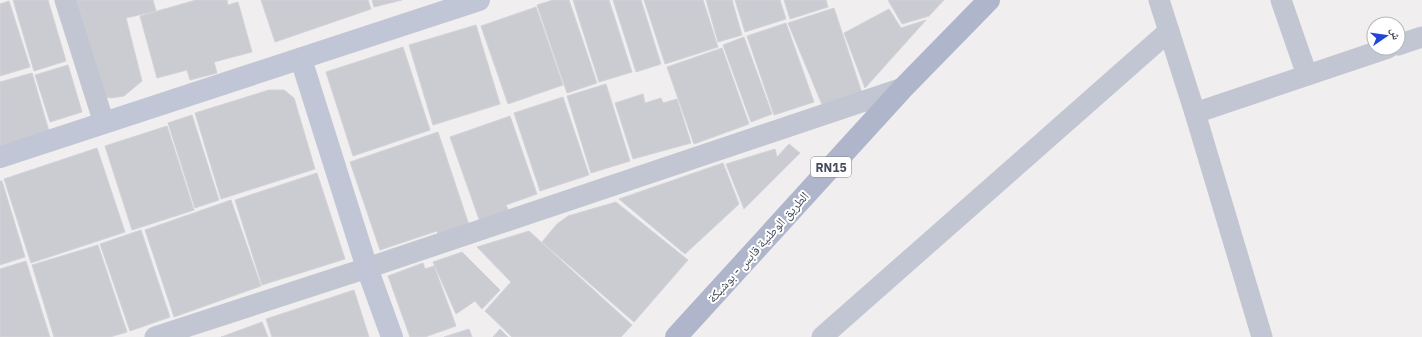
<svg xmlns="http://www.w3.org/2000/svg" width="1422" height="337" font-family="'IBM Plex Sans','Noto Naskh Arabic',sans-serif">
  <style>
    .building { fill: #cbccd2; stroke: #d2d2d9 }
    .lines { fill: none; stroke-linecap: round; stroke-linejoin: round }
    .street { stroke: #c2c6d2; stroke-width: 21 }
    .secondary { stroke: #c1c6d6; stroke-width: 22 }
    .primary { stroke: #afb6cb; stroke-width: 22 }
    .labels { text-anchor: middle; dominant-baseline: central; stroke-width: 4; stroke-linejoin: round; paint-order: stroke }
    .shield { fill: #fff; stroke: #7e828c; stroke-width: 1 }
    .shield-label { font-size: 12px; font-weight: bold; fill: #474c5a }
    .street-label { font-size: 13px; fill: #474c5a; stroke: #fff }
  </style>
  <rect width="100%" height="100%" fill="#f0eeee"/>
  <g class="building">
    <polygon points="13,0 48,0 66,61 34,71"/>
    <polygon points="74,0 153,0 156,11 126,18 142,81 124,96 111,98 106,97"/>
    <polygon points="196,0 227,0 228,5 238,2 252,52 214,62 217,73 190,80 187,70 157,78 140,16"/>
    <polygon points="261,0 368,0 371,9 275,42"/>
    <polygon points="372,0 402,0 374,7"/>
    <polygon points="553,0 569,0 597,83 567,93 537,5"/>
    <polygon points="573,0 609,0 632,72 599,82"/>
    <polygon points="613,0 641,0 661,64 636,72"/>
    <polygon points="644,0 703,0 718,47 665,64"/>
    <polygon points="706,0 732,0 742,35 718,42"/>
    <polygon points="735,0 780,0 786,19 745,32"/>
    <polygon points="784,0 826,0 828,7 790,19"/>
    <polygon points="888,0 944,0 929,16 902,24"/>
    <polygon points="9,1 30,67 0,76 0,4"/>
    <polygon points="536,7 563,85 508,104 481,26"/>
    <polygon points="834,8 862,93 823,107 788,23"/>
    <polygon points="889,9 901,28 926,20 865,88 844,33"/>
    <polygon points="786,23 814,102 774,115 747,36"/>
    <polygon points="476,25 500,104 433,125 409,45"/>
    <polygon points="744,37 772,114 751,122 723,45"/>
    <polygon points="403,47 430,130 353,156 326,72"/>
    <polygon points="722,48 749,124 694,144 667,67"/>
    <polygon points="68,65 82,112 50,122 35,75"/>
    <polygon points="32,73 49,131 0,146 0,82"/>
    <polygon points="606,84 630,161 591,173 567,96"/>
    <polygon points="269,90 284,90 294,98 315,169 221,199 195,113"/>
    <polygon points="643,94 645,103 661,98 663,103 677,99 691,143 633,159 615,103"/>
    <polygon points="563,97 589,175 540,191 514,113"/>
    <polygon points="192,115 219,200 195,208 168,123"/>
    <polygon points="510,116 537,194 506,205 511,216 480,222 450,137"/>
    <polygon points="167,126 194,210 132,230 105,146"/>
    <polygon points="438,132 469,225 439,236 437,231 380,250 350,162"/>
    <polygon points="789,144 800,153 744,209 726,164 775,149 777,157"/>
    <polygon points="97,148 125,232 31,263 4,179"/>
    <polygon points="723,163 739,204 685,254 619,199"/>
    <polygon points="317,173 345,259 262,285 235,200"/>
    <polygon points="0,181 2,181 25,257 0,265"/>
    <polygon points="231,200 261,286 174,317 145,230"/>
    <polygon points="616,202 688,260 634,322 542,242 557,224 568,216"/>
    <polygon points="141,230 170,317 130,331 100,244"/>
    <polygon points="529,231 632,325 621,337 512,337 485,311 511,282 477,247"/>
    <polygon points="98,245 127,332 110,337 54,337 32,265"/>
    <polygon points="462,252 500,290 482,309 475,301 456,314 433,262"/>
    <polygon points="26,261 50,337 0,337 0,269"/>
    <polygon points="423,263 425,269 434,266 456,326 425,337 410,337 388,276"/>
    <polygon points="354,290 369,337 272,337 266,319"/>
    <polygon points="262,322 268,337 221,337"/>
    <polygon points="469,329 472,337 444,337"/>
    <polygon points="500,329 508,337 493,337"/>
  </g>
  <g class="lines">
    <g class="street">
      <polyline points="65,0 104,123"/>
      <polyline points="1159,0 1195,113 1262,337"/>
      <polyline points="1281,0 1307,75"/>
      <polyline points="1398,45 1422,37"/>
      <polyline points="1195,113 1388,48"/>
      <polyline points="155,337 367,268 903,88"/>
      <polyline points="822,337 1169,31"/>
    </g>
    <g class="secondary">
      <polyline points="301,59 367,268 392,337"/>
      <polyline points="0,157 479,0"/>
    </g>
    <polyline class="primary" points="676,337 903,88 989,0"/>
  </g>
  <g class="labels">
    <rect class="shield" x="811" y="157" width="40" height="20" rx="3"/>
    <g class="shield-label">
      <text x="831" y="167">RN15</text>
    </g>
    <g class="street-label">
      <text transform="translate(758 247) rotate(-48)">الطريق الوطنية قابس - بوشبكة</text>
    </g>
  </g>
  <g transform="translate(1386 36) rotate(77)"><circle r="19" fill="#ffffff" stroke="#b5b7bd"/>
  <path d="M0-3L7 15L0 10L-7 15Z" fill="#2246d5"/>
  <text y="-6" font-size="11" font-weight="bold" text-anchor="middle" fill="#474c5a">ش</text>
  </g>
</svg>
